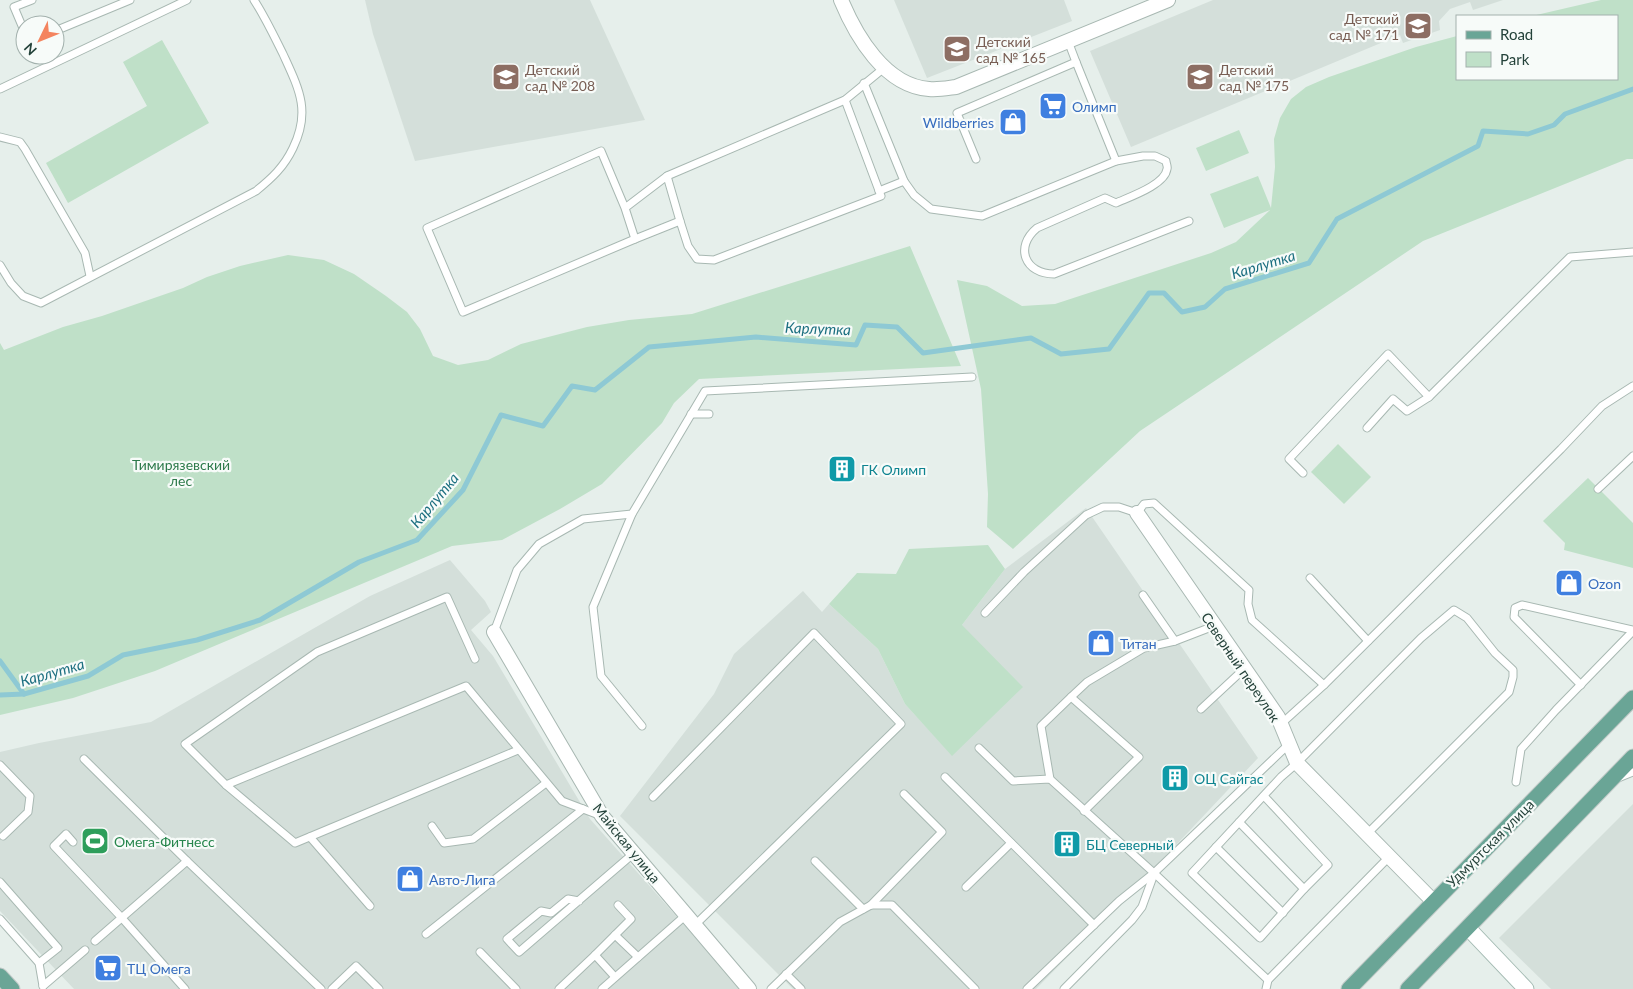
<svg xmlns="http://www.w3.org/2000/svg" width="1633" height="989" font-family="Lato,sans-serif">
  <style>
    .built { fill: #d4dfda }
    .green { fill: #bfe0c8 }
    .lines { fill: none; stroke-linecap: round; stroke-linejoin: round }
    .stream { stroke: #8ec9d4; stroke-width: 5 }
    .lane-casing { stroke: #a8b8b2; stroke-width: 9 }
    .street-casing { stroke: #a8b8b2; stroke-width: 16 }
    .secondary-casing { stroke: #a4bbb3; stroke-width: 17 }
    .primary-casing { stroke: #c2cac8; stroke-width: 17 }
    .lane { stroke: #fff; stroke-width: 7 }
    .street { stroke: #fff; stroke-width: 14 }
    .secondary { stroke: #fff; stroke-width: 15 }
    .primary { stroke: #6aa596; stroke-width: 15 }
    .labels { text-anchor: middle; dominant-baseline: central; stroke-width: 4.5; stroke-linejoin: round; paint-order: stroke }
    .education-label { font-size: 14px; fill: #785e54; stroke: #f7fbf9; text-anchor: start }
    .shop-label { font-size: 14px; fill: #366cbe; stroke: #f7fbf9; text-anchor: start }
    .park-label { font-size: 14px; fill: #2d7a4b; stroke: #f7fbf9 }
    .culture-label { font-size: 14px; fill: #0d838f; stroke: #f7fbf9; text-anchor: start }
    .street-label { font-size: 14px; fill: #24423a; stroke: #f7fbf9 }
    .leisure-label { font-size: 14px; fill: #27864d; stroke: #f7fbf9; text-anchor: start }
    .water-label { font-size: 15px; font-style: italic; fill: #1c6f80; stroke: #f7fbf9 }
  </style>
  <rect width="100%" height="100%" fill="#e6efeb"/>
  <g class="built">
    <polygon points="365,0 590,0 645,120 415,161 373,34"/>
    <polygon points="894,0 1064,0 1072,21 927,78"/>
    <polygon points="1213,0 1503,0 1473,10 1470,2 1450,9 1439,21 1440,30 1403,43 1400,35 1131,147 1090,51"/>
    <polygon points="1086,508 1258,758 1145,878 1036,989 793,989 620,816 714,694 734,654 803,591 822,612 829,604 878,649 905,704 952,755 962,625 1005,569"/>
    <polygon points="450,560 485,601 491,612 471,630 493,656 590,819 741,989 74,989 0,911 0,752 39,743 151,722 370,596"/>
    <polygon points="1633,804 1633,989 1551,989 1499,938"/>
  </g>
  <g class="green">
    <polygon points="1601,0 1633,0 1633,159 1627,159 1423,241 1140,431 1013,549 987,527 988,494 981,389 957,280 987,286 1022,306 1055,304 1211,253 1236,242 1270,210 1224,228 1210,194 1258,176 1271,208 1275,167 1274,139 1280,118 1291,99 1306,87 1329,77 1416,47 1457,36 1457,79 1617,79 1617,16 1532,16"/>
    <polygon points="162,40 209,123 68,203 46,163 147,106 123,62"/>
    <polygon points="1239,130 1249,153 1206,171 1196,148"/>
    <polygon points="910,246 961,366 699,379 674,403 662,423 602,484 560,509 502,540 452,546 155,671 73,698 0,715 0,343 4,350 63,327 102,316 183,288 207,277 240,266 288,255 324,260 354,274 386,296 407,312 420,329 433,356 458,365 488,360 521,344 587,327 629,320 692,314"/>
    <polygon points="1338,444 1371,477 1344,504 1311,472"/>
    <polygon points="1588,478 1633,523 1633,568 1564,550 1565,543 1543,521"/>
    <polygon points="988,545 1005,569 962,625 1023,687 952,756 905,704 878,649 829,604 857,573 896,574 909,549"/>
  </g>
  <g class="lines">
    <g class="stream">
      <polyline points="0,661 24,694"/>
      <polyline points="0,695 24,694 88,676 123,655 197,640 260,620 359,562 417,540 463,490 501,415 543,426 572,386 595,390 649,347 756,337 856,345 865,325 897,327 923,353 1031,338 1061,354 1109,349 1149,293 1164,293 1182,312 1205,307 1225,289 1309,263 1337,219 1478,146 1483,131 1528,134 1554,125 1565,114 1633,89"/>
    </g>
    <defs>
      <g id="lane">
        <polyline points="55,31 130,0"/>
        <polyline points="25,33 14,7 32,0"/>
        <polyline points="1076,62 1116,161"/>
        <path d="M864,83L904,181L914,195L931,209L982,216L1116,161L1143,156H1155L1166,161C1166,164 1168,166 1167,169C1165,185 1129,197 1116,203L1105,198L1037,228C1014,247 1025,274 1054,274L1189,221"/>
        <polyline points="0,89 187,0"/>
        <polyline points="0,137 20,142 25,149 85,253 90,276"/>
        <polyline points="976,159 957,113 1076,62 1068,41"/>
        <polyline points="667,176 680,221"/>
        <polyline points="879,191 904,181"/>
        <polyline points="625,208 635,239 463,312 427,228 601,151 625,208 667,176 845,100 884,68"/>
        <polyline points="635,239 680,221 688,246 697,259 714,260 881,196 845,100"/>
        <path d="M0,265L11,283L23,296L41,303L256,191C272,178 284,167 293,148C311,111 299,89 283,54C274,36 265,17 254,0"/>
        <polyline points="691,414 709,414"/>
        <polyline points="1367,428 1393,399 1407,411 1429,397"/>
        <polyline points="1303,473 1289,459 1388,354 1429,397 1570,257 1633,252"/>
        <polyline points="1598,489 1633,456"/>
        <polyline points="632,514 593,607 601,676 642,726"/>
        <polyline points="1310,578 1368,641"/>
        <polyline points="1143,595 1175,641"/>
        <polyline points="985,613 1024,572 1086,515 1103,507 1119,507 1137,513 1144,504 1154,503 1249,590 1248,604 1252,620 1324,685"/>
        <polyline points="494,632 517,570 539,544 583,519 632,514 705,391 972,377"/>
        <polyline points="475,659 447,597 317,652 185,744 226,785 295,843 518,750"/>
        <polyline points="1581,685 1514,617 1515,608 1522,605 1633,630"/>
        <polyline points="1071,697 1087,682 1144,648 1175,641 1214,626"/>
        <polyline points="1201,709 1245,668"/>
        <polyline points="1281,724 1324,685 1561,449 1602,406 1633,386"/>
        <polyline points="979,748 1013,781 1050,779 1154,873 1268,980"/>
        <polyline points="84,759 187,861"/>
        <polyline points="0,765 30,796 28,812 3,836"/>
        <polyline points="945,777 1094,925"/>
        <polyline points="1618,778 1633,772"/>
        <polyline points="1050,779 1041,726 1071,697 1139,757 1084,811"/>
        <polyline points="1516,782 1521,749 1556,710 1633,631"/>
        <polyline points="226,785 466,686 562,801 599,815"/>
        <polyline points="1264,796 1328,865 1304,889"/>
        <polyline points="653,797 814,633 901,724 695,925"/>
        <polyline points="1239,822 1304,889 1260,938 1192,873 1281,777 1297,763 1421,638 1454,610 1467,618 1495,653 1513,670 1513,677 1509,692 1367,834"/>
        <polyline points="432,826 444,843 473,839 546,783"/>
        <polyline points="310,837 370,906"/>
        <polyline points="73,842 66,834 54,846 121,917 185,989"/>
        <polyline points="1216,847 1283,913"/>
        <polyline points="815,861 863,909"/>
        <polyline points="0,882 58,948 39,963"/>
        <polyline points="966,887 1011,843"/>
        <polyline points="579,901 568,899 551,913 541,911 507,939 519,952 634,853"/>
        <polyline points="871,905 942,832 904,794"/>
        <polyline points="0,919 39,963 43,986"/>
        <polyline points="426,934 583,809"/>
        <polyline points="615,935 638,957"/>
        <polyline points="95,941 187,861 321,989"/>
        <polyline points="480,952 516,989"/>
        <polyline points="595,955 631,919 618,905"/>
        <polyline points="786,974 801,989"/>
        <polyline points="43,986 85,950"/>
        <polyline points="332,989 356,966 379,989"/>
        <polyline points="559,989 595,955 615,977"/>
        <polyline points="602,989 686,915"/>
        <polyline points="771,989 840,922 871,905 892,905 975,989"/>
        <polyline points="1027,989 1119,901 1154,873 1289,744"/>
        <polyline points="1064,989 1132,920 1142,907 1154,874"/>
        <polyline points="1266,989 1268,980 1389,857"/>
      </g>
      <g id="street">
        <path d="M841,0C856,36 885,86 929,89C938,90 948,88 956,87L1168,0"/>
        <polyline points="1137,513 1278,717 1297,763 1433,901"/>
        <polyline points="494,632 602,816 749,989"/>
      </g>
      <polyline id="secondary" points="1468,928 1526,989"/>
      <g id="primary">
        <polyline points="0,976 12,989"/>
        <polyline points="1349,989 1633,698"/>
        <polyline points="1408,989 1633,757"/>
      </g>
    </defs>
    <use href="#lane" class="lane-casing"/>
    <use href="#street" class="street-casing"/>
    <use href="#secondary" class="secondary-casing"/>
    <use href="#primary" class="primary-casing"/>
    <use href="#lane" class="lane"/>
    <use href="#street" class="street"/>
    <use href="#secondary" class="secondary"/>
    <use href="#primary" class="primary"/>
  </g>
  <defs>
    <symbol id="school-square" viewBox="-11 -11 22 22"><rect x="-9" y="-9" width="18" height="18" rx="4" fill="#8d6e63" stroke="#f7fbf9"/><path d="M0-5L7-2L0 1L-7-2ZM-4 1L0 2.5L4 1V4Q0 6-4 4Z" fill="#fff"/></symbol>
    <symbol id="supermarket-square" viewBox="-11 -11 22 22"><rect x="-9" y="-9" width="18" height="18" rx="4" fill="#3f7fe0" stroke="#f7fbf9"/><path d="M-6-5.5h2.5l.6 2H6L4.5 2H-2.5L-4.4-4H-6ZM-1.5 3.2a1.3 1.3 0 1 0 .1 0ZM3 3.2a1.3 1.3 0 1 0 .1 0Z" fill="#fff"/></symbol>
    <symbol id="shop-square" viewBox="-11 -11 22 22"><rect x="-9" y="-9" width="18" height="18" rx="4" fill="#3f7fe0" stroke="#f7fbf9"/><path d="M-5-2.5h2.3a2.7 3.5 0 0 1 5.4 0H5L5.5 6h-11ZM-1.5-2.5h3a1.5 2.3 0 0 0-3 0Z" fill="#fff"/></symbol>
    <symbol id="building-square" viewBox="-11 -11 22 22"><rect x="-9" y="-9" width="18" height="18" rx="4" fill="#0f9aa8" stroke="#f7fbf9"/><path d="M-4-6H4V6H1V3H-1V6H-4ZM-2.5-4.3h1.7v1.8h-1.7ZM.8-4.3h1.7v1.8H.8ZM-2.5-1h1.7V.8h-1.7ZM.8-1h1.7V.8H.8Z" fill="#fff"/></symbol>
    <symbol id="stadium-square" viewBox="-11 -11 22 22"><rect x="-9" y="-9" width="18" height="18" rx="4" fill="#2e9e5b" stroke="#f7fbf9"/><path d="M0-5a6.5 5 0 1 0 0 10a6.5 5 0 1 0 0-10ZM-3.5-1.8h7v3.6h-7Z" fill="#fff"/></symbol>
  </defs>
  <g fill-rule="evenodd">
    <use href="#school-square" x="1402" y="10" width="32" height="32"/>
    <use href="#school-square" x="941" y="33" width="32" height="32"/>
    <use href="#school-square" x="490" y="61" width="32" height="32"/>
    <use href="#school-square" x="1184" y="61" width="32" height="32"/>
    <use href="#supermarket-square" x="1037" y="90" width="32" height="32"/>
    <use href="#shop-square" x="997" y="106" width="32" height="32"/>
    <use href="#building-square" x="826" y="453" width="32" height="32"/>
    <use href="#shop-square" x="1553" y="567" width="32" height="32"/>
    <use href="#shop-square" x="1085" y="627" width="32" height="32"/>
    <use href="#building-square" x="1159" y="762" width="32" height="32"/>
    <use href="#stadium-square" x="79" y="825" width="32" height="32"/>
    <use href="#building-square" x="1051" y="828" width="32" height="32"/>
    <use href="#shop-square" x="394" y="863" width="32" height="32"/>
    <use href="#supermarket-square" x="92" y="952" width="32" height="32"/>
  </g>
  <g class="labels">
    <g class="education-label">
      <text x="1399" y="18" text-anchor="end">Детский<tspan x="1399" dy="16">сад № 171</tspan></text>
      <text x="976" y="41">Детский<tspan x="976" dy="16">сад № 165</tspan></text>
      <text x="525" y="69">Детский<tspan x="525" dy="16">сад № 208</tspan></text>
      <text x="1219" y="69">Детский<tspan x="1219" dy="16">сад № 175</tspan></text>
    </g>
    <g class="shop-label">
      <text x="1072" y="106">Олимп</text>
      <text x="994" y="122" text-anchor="end">Wildberries</text>
      <text x="1588" y="583">Ozon</text>
      <text x="1120" y="643">Титан</text>
      <text x="429" y="879">Авто-Лига</text>
      <text x="127" y="968">ТЦ Омега</text>
    </g>
    <g class="park-label">
      <text x="181" y="464">Тимирязевский<tspan x="181" dy="16">лес</tspan></text>
    </g>
    <g class="culture-label">
      <text x="861" y="469">ГК Олимп</text>
      <text x="1194" y="778">ОЦ Сайгас</text>
      <text x="1086" y="844">БЦ Северный</text>
    </g>
    <g class="street-label">
      <text transform="translate(1241 667) rotate(56)">Северный переулок</text>
      <text transform="translate(627 843) rotate(51)">Майская улица</text>
      <text transform="translate(1490 843) rotate(-45)">Удмуртская улица</text>
    </g>
    <g class="leisure-label">
      <text x="114" y="841">Омега-Фитнесс</text>
    </g>
    <g class="water-label">
      <text transform="translate(1263 264) rotate(-17)">Карлутка</text>
      <text transform="translate(818 328) rotate(2)">Карлутка</text>
      <text transform="translate(434 500) rotate(-50)">Карлутка</text>
      <text transform="translate(52 672) rotate(-16)">Карлутка</text>
    </g>
  </g>
  <rect x="1456" y="15" width="162" height="65" fill="#f7fbf9" stroke="#a3b1ad"/>
  <rect x="1466" y="31" width="25" height="8" fill="#6aa596" stroke="#a3b1ad"/>
  <text x="1500" y="40" font-size="15" fill="#24423a">Road</text>
  <rect x="1466" y="52" width="25" height="15" fill="#bfe0c8" stroke="#a3b1ad"/>
  <text x="1500" y="65" font-size="15" fill="#24423a">Park</text>
  <g transform="translate(40 40) rotate(227)"><circle r="24" fill="#f7fbf9" stroke="#a3b1ad"/>
  <path d="M0-4L9 19L0 12L-9 19Z" fill="#f4845f"/>
  <text y="-8" font-size="14" font-weight="bold" text-anchor="middle" fill="#24423a">N</text>
  </g>
</svg>
